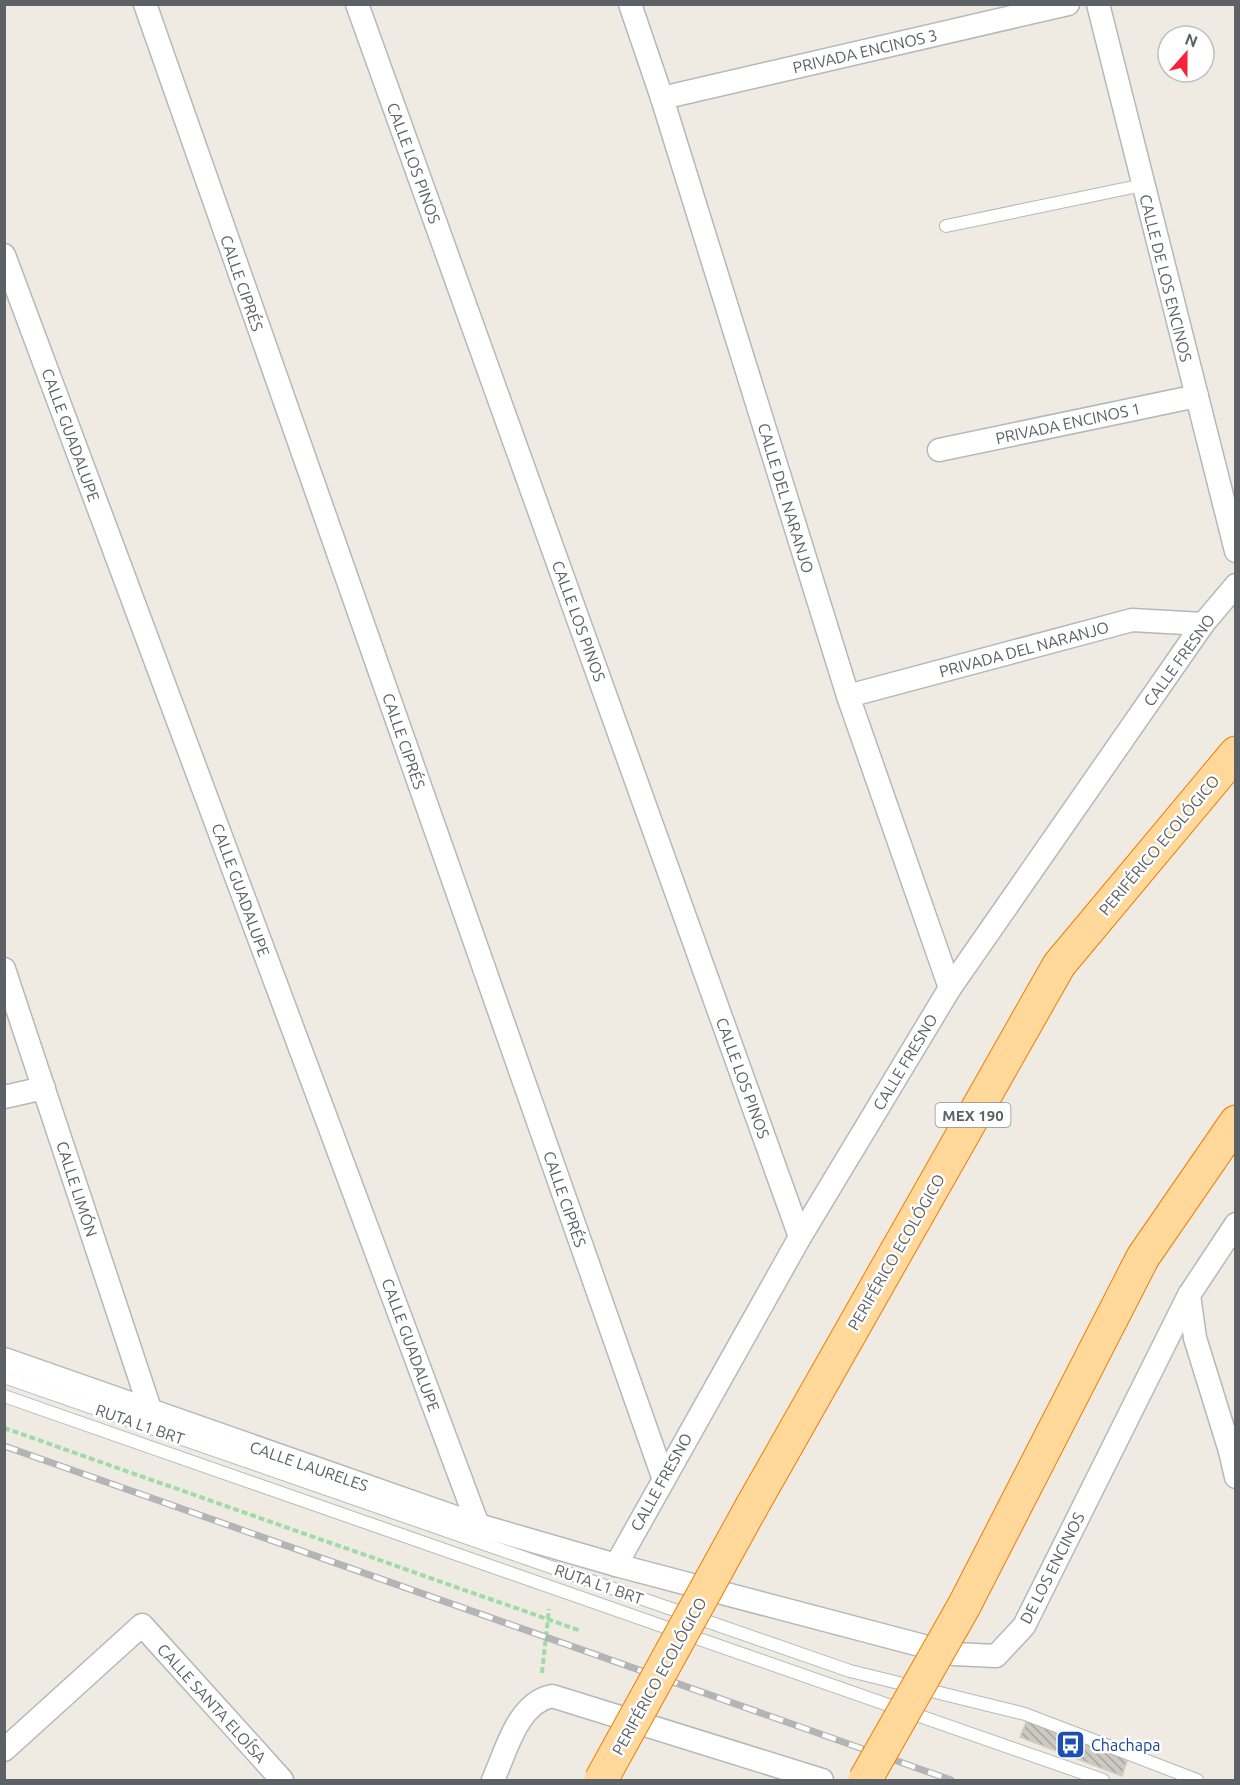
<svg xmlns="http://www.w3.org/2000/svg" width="1240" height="1785" font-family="Ubuntu,sans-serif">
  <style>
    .building { fill: url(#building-back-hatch); stroke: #d4cbc1; stroke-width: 1.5 }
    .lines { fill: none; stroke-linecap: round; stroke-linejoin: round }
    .service-casing { stroke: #b4b8bc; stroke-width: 14 }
    .minor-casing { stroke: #b4b8bc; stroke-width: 25 }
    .trunk-casing { stroke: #f37c00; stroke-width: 35 }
    .path { stroke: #a0dba5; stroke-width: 4; stroke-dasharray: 6 3; stroke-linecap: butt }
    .service { stroke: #fff; stroke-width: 12 }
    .minor { stroke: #fff; stroke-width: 22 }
    .trunk { stroke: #ffd89a; stroke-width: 33 }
    .rail-casing { stroke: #b3b4b5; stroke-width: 7 }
    .rail { stroke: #fff; stroke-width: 4.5; stroke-dasharray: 14; stroke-linecap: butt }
    .trunk-bridge-casing { stroke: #f37c00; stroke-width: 35; stroke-linecap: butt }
    .trunk-bridge { stroke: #ffd89a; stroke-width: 33 }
    .labels { text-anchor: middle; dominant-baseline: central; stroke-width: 5; stroke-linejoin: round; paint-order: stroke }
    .shield { fill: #fff; stroke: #8c9093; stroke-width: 1.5 }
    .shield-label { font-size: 15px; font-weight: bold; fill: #5b6165 }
    .street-label { font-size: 16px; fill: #5b6165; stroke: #fff }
    .transit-label { font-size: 16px; fill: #164399; stroke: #fff; text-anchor: start }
  </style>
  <defs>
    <pattern id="building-back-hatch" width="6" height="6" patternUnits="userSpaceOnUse" patternTransform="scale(1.5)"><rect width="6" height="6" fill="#ccc8c2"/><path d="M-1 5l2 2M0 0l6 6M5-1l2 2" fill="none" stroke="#a9a6a1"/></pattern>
  </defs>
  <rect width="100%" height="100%" fill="#efebe3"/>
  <polygon class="building" points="1027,1720 1128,1758 1122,1776 1020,1737"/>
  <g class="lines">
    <defs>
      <g id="service">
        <polyline points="946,226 1143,185"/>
        <polyline points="4,1377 850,1671 1025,1714 1197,1780"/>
        <polyline points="4,1396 1103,1780"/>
      </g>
      <g id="minor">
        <polyline points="145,4 663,1477"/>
        <polyline points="357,4 800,1237"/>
        <polyline points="630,4 662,98 848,696 950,988"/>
        <polyline points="1098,4 1236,551"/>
        <polyline points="662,98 1068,4"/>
        <polyline points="4,255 478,1525"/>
        <polyline points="939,450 1197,396"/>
        <polyline points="848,696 1132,620 1203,624"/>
        <polyline points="4,969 150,1409"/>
        <polyline points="4,1097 44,1088"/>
        <polyline points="1189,1295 1195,1338 1230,1451 1236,1450"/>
        <polyline points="4,1359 478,1525 616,1565 954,1654 996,1656 1024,1626 1189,1295 1236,1224"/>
        <polyline points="1230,1451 1236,1477"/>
        <polyline points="616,1565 800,1237 950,988 1203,624 1236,585"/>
        <polyline points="4,1750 142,1625 282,1780"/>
        <path d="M493,1780C506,1752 517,1703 552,1696L822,1780"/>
      </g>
      <g id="trunk">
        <polyline points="752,1506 1059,965 1236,753"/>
        <polyline points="964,1606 1143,1257 1236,1122"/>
      </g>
    </defs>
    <use href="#service" class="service-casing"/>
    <use href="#minor" class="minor-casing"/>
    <use href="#trunk" class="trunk-casing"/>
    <g class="path">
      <polyline points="4,1428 581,1631"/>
      <polyline points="542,1673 549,1609"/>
    </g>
    <use href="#service" class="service"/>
    <use href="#minor" class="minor"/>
    <use href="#trunk" class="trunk"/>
    <defs>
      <polyline id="rail" points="4,1446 951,1780"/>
    </defs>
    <use href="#rail" class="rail-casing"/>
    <use href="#rail" class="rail"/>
    <defs>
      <g id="trunk-bridge">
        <polyline points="601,1780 752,1506"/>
        <polyline points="865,1780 964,1606"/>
      </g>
    </defs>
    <use href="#trunk-bridge" class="trunk-bridge-casing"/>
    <use href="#trunk-bridge" class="trunk-bridge"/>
  </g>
  <defs>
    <symbol id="bus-square" viewBox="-11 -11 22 22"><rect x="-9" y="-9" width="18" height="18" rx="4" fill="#1a4fb4" stroke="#fff"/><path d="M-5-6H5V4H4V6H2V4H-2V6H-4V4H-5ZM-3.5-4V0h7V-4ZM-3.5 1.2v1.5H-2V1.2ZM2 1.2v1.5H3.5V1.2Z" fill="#fff"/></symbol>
  </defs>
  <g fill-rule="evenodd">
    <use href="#bus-square" x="1054" y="1728" width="33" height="33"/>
  </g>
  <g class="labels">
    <rect class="shield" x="935.5" y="1103" width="75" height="24" rx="4.5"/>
    <g class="shield-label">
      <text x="973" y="1115">MEX 190</text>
    </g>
    <g class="street-label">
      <text transform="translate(865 51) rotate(-13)">PRIVADA ENCINOS 3</text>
      <text transform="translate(414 163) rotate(70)">CALLE LOS PINOS</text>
      <text transform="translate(1166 278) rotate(76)">CALLE DE LOS ENCINOS</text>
      <text transform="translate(242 283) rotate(71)">CALLE CIPRÉS</text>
      <text transform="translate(1068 423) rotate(-12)">PRIVADA ENCINOS 1</text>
      <text transform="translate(71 435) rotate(70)">CALLE GUADALUPE</text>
      <text transform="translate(786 498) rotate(73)">CALLE DEL NARANJO</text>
      <text transform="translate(579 621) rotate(70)">CALLE LOS PINOS</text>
      <text transform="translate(1024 649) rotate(-15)">PRIVADA DEL NARANJO</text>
      <text transform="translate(1179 660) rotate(-54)">CALLE FRESNO</text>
      <text transform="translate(404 741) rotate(71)">CALLE CIPRÉS</text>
      <text transform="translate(1159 845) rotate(-50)">PERIFÉRICO ECOLÓGICO</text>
      <text transform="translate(241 890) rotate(70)">CALLE GUADALUPE</text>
      <text transform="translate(905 1062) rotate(-59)">CALLE FRESNO</text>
      <text transform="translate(743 1078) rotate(70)">CALLE LOS PINOS</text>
      <text transform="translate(77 1189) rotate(72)">CALLE LIMÓN</text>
      <text transform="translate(565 1199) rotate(71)">CALLE CIPRÉS</text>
      <text transform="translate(896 1252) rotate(-60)">PERIFÉRICO ECOLÓGICO</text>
      <text transform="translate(411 1345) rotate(70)">CALLE GUADALUPE</text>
      <text transform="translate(140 1424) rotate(19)">RUTA L1 BRT</text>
      <text transform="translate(309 1466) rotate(19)">CALLE LAURELES</text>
      <text transform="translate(661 1482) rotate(-61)">CALLE FRESNO</text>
      <text transform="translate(1052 1568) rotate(-63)">DE LOS ENCINOS</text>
      <text transform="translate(599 1584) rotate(19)">RUTA L1 BRT</text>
      <text transform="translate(659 1676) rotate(-61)">PERIFÉRICO ECOLÓGICO</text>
      <text transform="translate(212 1703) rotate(48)">CALLE SANTA ELOÍSA</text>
    </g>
    <g class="transit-label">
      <text x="1091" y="1745">Chachapa</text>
    </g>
  </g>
  <rect width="1240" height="1785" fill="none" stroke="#5b6165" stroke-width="12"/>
  <g transform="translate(1186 54) rotate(21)"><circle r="28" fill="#ffffff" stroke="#bdc0c1" stroke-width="1.5"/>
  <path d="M0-4.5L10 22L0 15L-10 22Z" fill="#f42439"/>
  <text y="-9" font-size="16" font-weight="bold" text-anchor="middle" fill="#5b6165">N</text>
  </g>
</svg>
